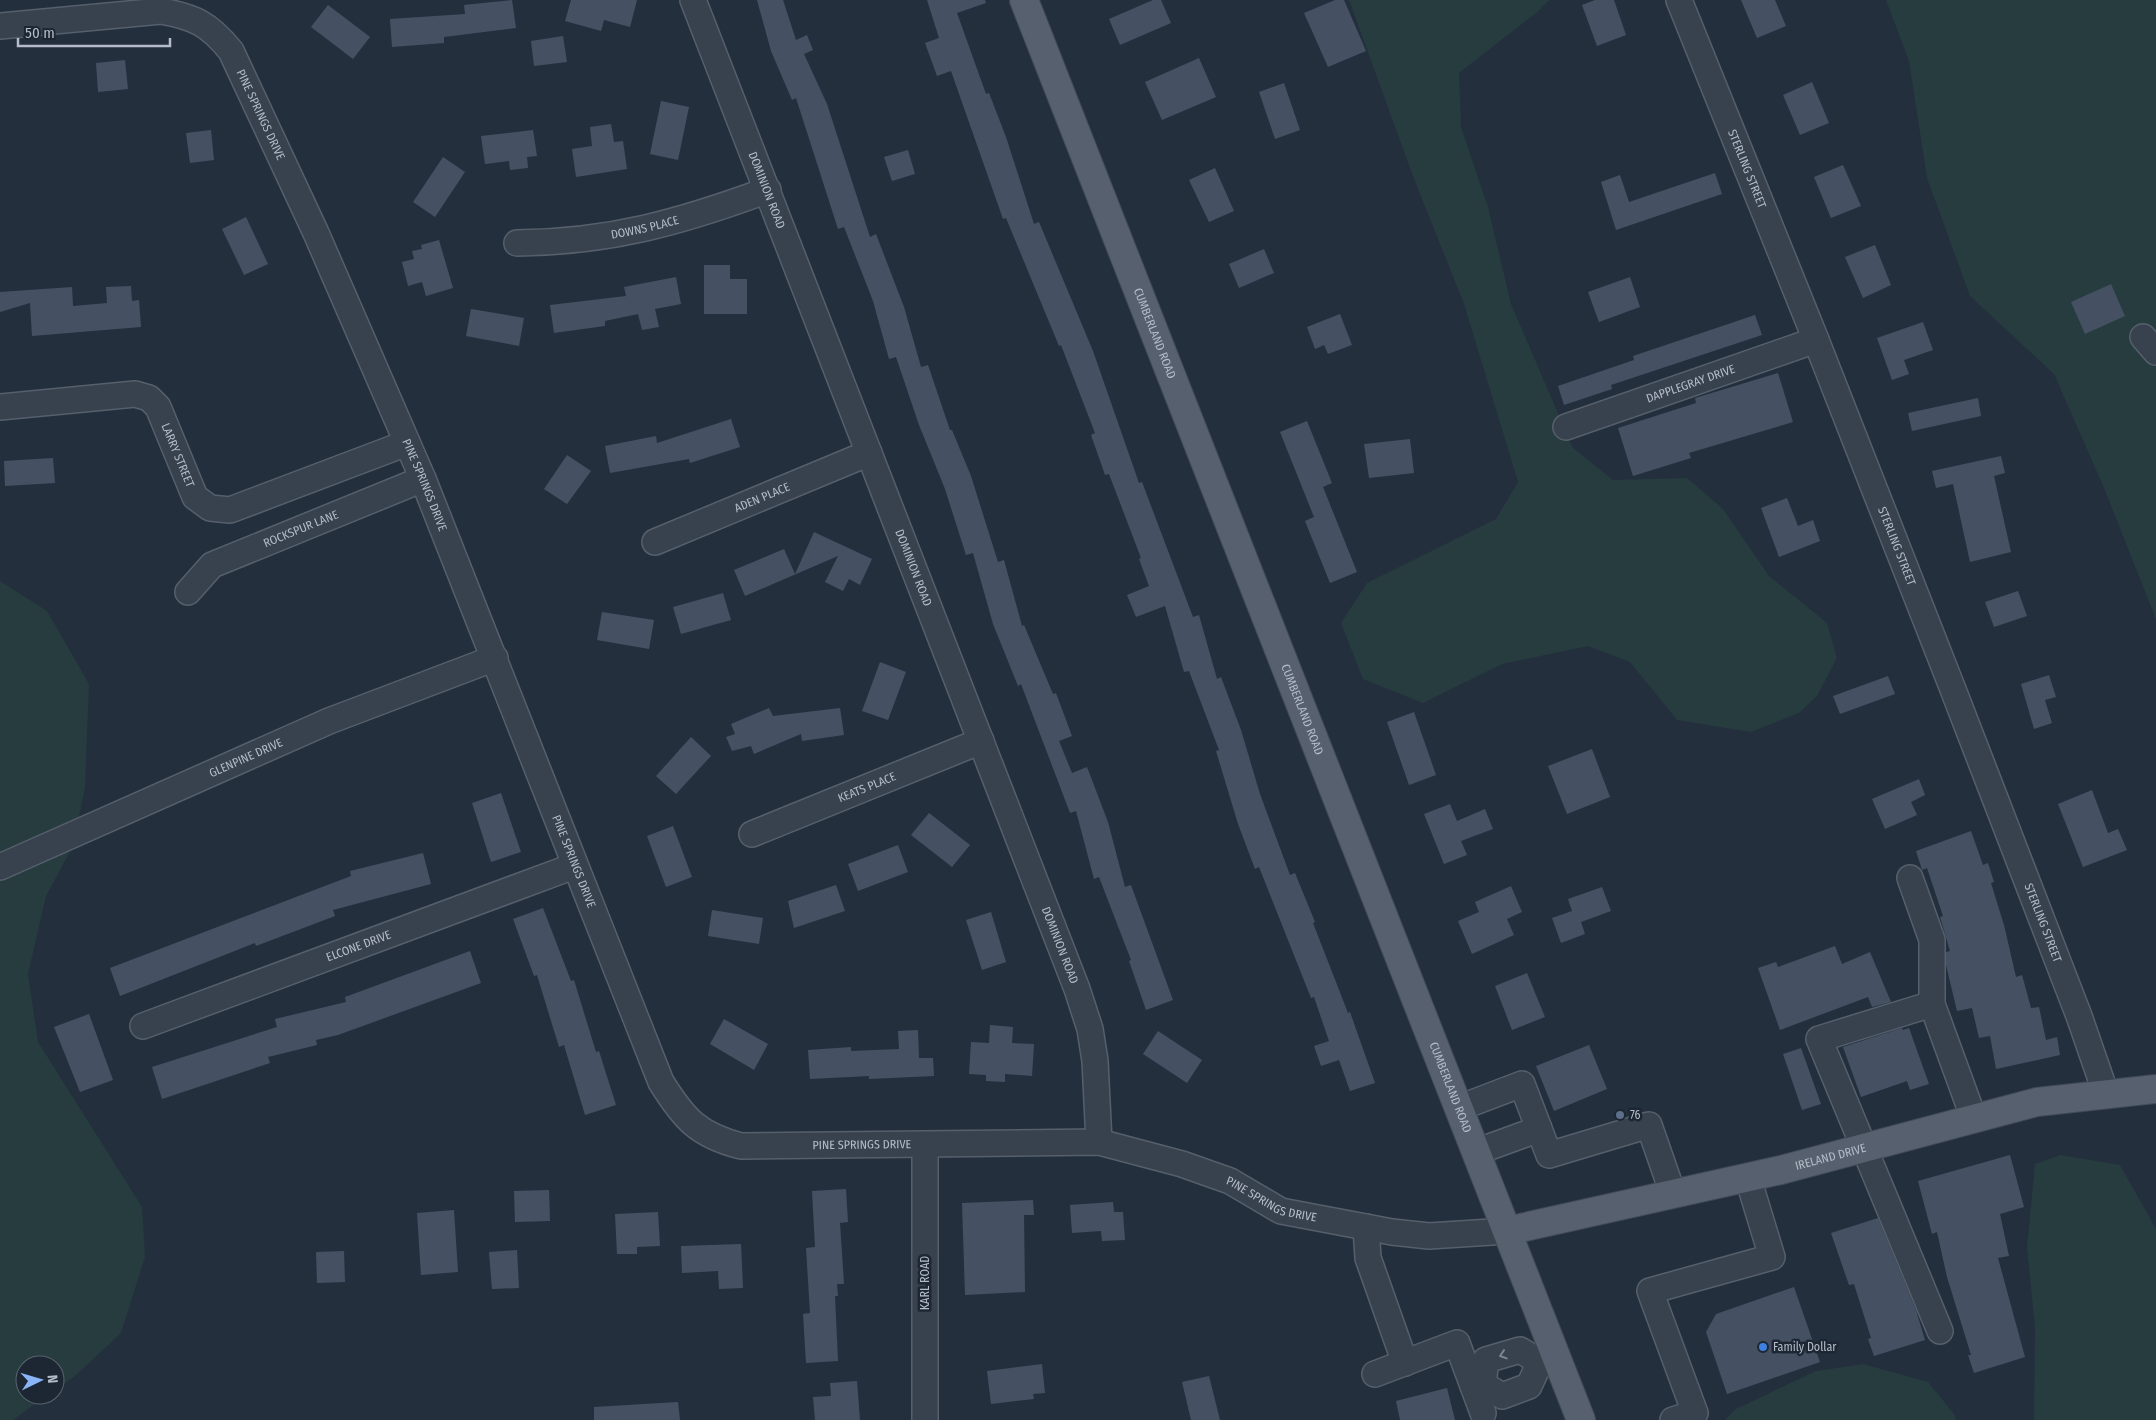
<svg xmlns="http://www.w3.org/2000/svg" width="2156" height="1420" font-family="'Fira Sans Condensed',sans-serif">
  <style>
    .green { fill: #263c3f }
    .building { fill: #455162 }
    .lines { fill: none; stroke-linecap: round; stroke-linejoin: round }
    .minor-casing { stroke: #565f6c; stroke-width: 28 }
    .major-casing { stroke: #414a57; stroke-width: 30 }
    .minor { stroke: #38414e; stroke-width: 25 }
    .major { stroke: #56606e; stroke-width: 28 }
    .oneway { stroke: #7c8592 }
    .service-dot { fill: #5c6f8a; stroke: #1d2633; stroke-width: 2 }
    .shop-dot { fill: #3f7fe0; stroke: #1d2633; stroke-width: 2 }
    .labels { text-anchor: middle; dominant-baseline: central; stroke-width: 5; stroke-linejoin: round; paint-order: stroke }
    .street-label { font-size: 12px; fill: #b4bcc9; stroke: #1d2633 }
    .poi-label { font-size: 12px; fill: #b4bcc9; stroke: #1d2633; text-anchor: start }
  </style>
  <rect width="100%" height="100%" fill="#242f3e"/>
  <g class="green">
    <polygon points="1349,0 1549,0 1536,13 1459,73 1461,127 1488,207 1511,304 1573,448 1613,480 1687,478 1723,509 1769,576 1827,623 1837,658 1817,696 1799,713 1751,732 1677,720 1630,662 1588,646 1502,664 1423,703 1363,679 1341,623 1367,583 1496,519 1518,482 1464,304 1414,179"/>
    <polygon points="1886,0 2156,0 2156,619 2104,488 2054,374 1970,296 1927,178 1909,61"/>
    <polygon points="0,581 47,611 89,684 85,787 73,846 46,896 28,974 38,1042 142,1207 145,1257 121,1333 75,1376 55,1390 55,1365 25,1365 25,1395 47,1395 13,1420 0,1420"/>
    <polygon points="2060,1155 2120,1165 2156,1229 2156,1420 2034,1420 2035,1328 2027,1247 2035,1164"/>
    <polygon points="1863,1364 1928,1382 1954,1414 1956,1420 1725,1420 1736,1409 1816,1371"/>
  </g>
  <g class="building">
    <polygon points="512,0 516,28 444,37 444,43 392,47 390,19 465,14 464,5"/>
    <polygon points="571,0 637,0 630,27 604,20 601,31 565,21"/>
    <polygon points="757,0 783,0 796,40 807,35 813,50 804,54 827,104 870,237 876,234 904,307 921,367 928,365 950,430 952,430 971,476 998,562 1004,560 1022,626 1024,625 1053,694 1056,693 1072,736 1059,741 1072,773 1087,767 1108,822 1125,887 1131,885 1173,1000 1146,1010 1129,961 1131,960 1099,877 1094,879 1076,811 1070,813 1021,684 1018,686 993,624 973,553 966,555 945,489 919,425 896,357 889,359 873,301 844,227 838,229 796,98 792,100 771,51"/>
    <polygon points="927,0 985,0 986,3 957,13 986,94 989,93 1006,137 1034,224 1039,222 1093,351 1139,483 1142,482 1193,617 1199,615 1217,679 1221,677 1241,730 1260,794 1290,875 1295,873 1315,922 1313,923 1348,1013 1350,1012 1375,1083 1350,1091 1339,1060 1321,1066 1314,1046 1329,1041 1314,997 1311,998 1259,867 1255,869 1238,824 1216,751 1219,750 1189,671 1184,672 1165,606 1136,617 1127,595 1149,586 1139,559 1141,558 1109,474 1105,475 1091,435 1095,433 1061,345 1059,346 1006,218 1003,219 951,71 937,76 925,43 939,38"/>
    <polygon points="1153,0 1161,0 1171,23 1120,45 1109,19"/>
    <polygon points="1335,0 1344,0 1366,51 1328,67 1304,13"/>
    <polygon points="1595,0 1614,0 1626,35 1597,46 1582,5"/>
    <polygon points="1741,0 1775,0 1786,26 1757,38"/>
    <polygon points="328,5 370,37 353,59 311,27"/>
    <polygon points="563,36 567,62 534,66 531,41"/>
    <polygon points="1199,58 1216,97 1162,120 1145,82"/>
    <polygon points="125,60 128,89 98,92 96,63"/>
    <polygon points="1812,82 1829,123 1800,135 1783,95"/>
    <polygon points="1284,83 1300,130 1275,139 1259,92"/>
    <polygon points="661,101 689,107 678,160 650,154"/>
    <polygon points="611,124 614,142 623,141 627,169 576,177 572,149 592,146 590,127"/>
    <polygon points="211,130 214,160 190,163 186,133"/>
    <polygon points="533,130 537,156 527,157 528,168 510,170 509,161 485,164 481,136"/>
    <polygon points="908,150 915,174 892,181 884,157"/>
    <polygon points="443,157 465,172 435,217 413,202"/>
    <polygon points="1843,165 1861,206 1831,218 1814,177"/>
    <polygon points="1215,168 1234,211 1209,222 1189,180"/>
    <polygon points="1715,173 1722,194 1616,230 1601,182 1620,175 1629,202"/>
    <polygon points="246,217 268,264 244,275 222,229"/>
    <polygon points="439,240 453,288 426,296 422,282 408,286 402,262 414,259 412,251 422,249 421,245"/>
    <polygon points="1875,245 1891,285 1863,298 1845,257"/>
    <polygon points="1264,249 1274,273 1239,288 1229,264"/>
    <polygon points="704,265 730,265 730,279 747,279 747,314 704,314"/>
    <polygon points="676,277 681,304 655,309 659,327 642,330 638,314 605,321 605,326 554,333 550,305 626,296 624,287"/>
    <polygon points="1630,277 1640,307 1599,322 1588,292"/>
    <polygon points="2111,284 2125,316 2085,334 2071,302"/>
    <polygon points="131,286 132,301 139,300 141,327 32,336 30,303 0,312 0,292 72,287 73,306 107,303 106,287"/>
    <polygon points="471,309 524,318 519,346 466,336"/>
    <polygon points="1340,314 1352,345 1328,354 1324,345 1315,349 1307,327"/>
    <polygon points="1755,315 1762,335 1611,385 1612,389 1564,405 1558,386 1634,360 1633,356"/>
    <polygon points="1923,322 1933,350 1904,360 1909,374 1892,380 1877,338"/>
    <polygon points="1778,373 1793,422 1689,453 1691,458 1633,476 1618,428 1696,403 1695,398"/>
    <polygon points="1978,398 1981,416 1912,431 1908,413"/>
    <polygon points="731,419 740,447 690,463 689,459 610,473 605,446 656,436 657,443"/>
    <polygon points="1307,421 1332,483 1323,487 1357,572 1330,583 1305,521 1314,517 1280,432"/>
    <polygon points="1410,439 1414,473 1369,478 1364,444"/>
    <polygon points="567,455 591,471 567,504 544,489"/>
    <polygon points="2001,456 2005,473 1994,476 2011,552 1970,562 1953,484 1936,488 1932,471"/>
    <polygon points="53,458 55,483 5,486 4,461"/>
    <polygon points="1787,498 1798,526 1813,520 1820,541 1779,557 1761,508"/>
    <polygon points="814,532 872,559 860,585 849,579 843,591 825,582 838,556 745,596 734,570 784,549 795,574"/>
    <polygon points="2018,591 2027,616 1994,627 1985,602"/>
    <polygon points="723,593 731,620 681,634 673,607"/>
    <polygon points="602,612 654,620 649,649 597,640"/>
    <polygon points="880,662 906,672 888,720 862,711"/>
    <polygon points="2049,675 2056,697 2045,700 2052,723 2034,729 2021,684"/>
    <polygon points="1888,676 1895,694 1840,714 1833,696"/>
    <polygon points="769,708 773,716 840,708 844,735 802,741 801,734 754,754 751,746 732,751 726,737 735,734 731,724"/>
    <polygon points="1414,712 1436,775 1409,785 1387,722"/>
    <polygon points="691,737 711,756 676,794 656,776"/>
    <polygon points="1592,749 1610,797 1567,814 1548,766"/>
    <polygon points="1919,779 1925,795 1911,802 1917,815 1885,829 1872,799"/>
    <polygon points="2092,790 2108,833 2118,829 2127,850 2083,867 2058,804"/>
    <polygon points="501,793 521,852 491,862 472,803"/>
    <polygon points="1450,804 1457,821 1485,809 1493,829 1461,841 1467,855 1444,864 1424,814"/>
    <polygon points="929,813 970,845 952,867 911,835"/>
    <polygon points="673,826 692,877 666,887 647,836"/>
    <polygon points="1971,831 1983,865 1988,863 1994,882 1991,883 2004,925 2016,977 2022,975 2031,1008 2039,1007 2046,1040 2057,1037 2060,1055 1996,1069 1990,1036 1979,1038 1972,1008 1957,1011 1946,965 1946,952 1950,951 1940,917 1943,916 1927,868 1922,870 1916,851"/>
    <polygon points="898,845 908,872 858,891 848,864"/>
    <polygon points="423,853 431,884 333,910 335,916 256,946 255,943 120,996 110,968 351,876 350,871"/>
    <polygon points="836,885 845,911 794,928 788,901"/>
    <polygon points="1511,886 1522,912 1507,919 1514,935 1472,954 1458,921 1479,912 1475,902"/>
    <polygon points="1602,887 1611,911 1581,922 1585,934 1561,943 1552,918 1572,911 1568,899"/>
    <polygon points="543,908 571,981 574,980 596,1052 599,1051 616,1105 585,1115 564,1045 559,1047 537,975 534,976 513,919"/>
    <polygon points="712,910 763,918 759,944 708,936"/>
    <polygon points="991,912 1006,962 982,970 966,920"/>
    <polygon points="1835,946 1842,964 1870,952 1891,1002 1872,1007 1868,997 1780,1030 1758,968 1776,962 1778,967"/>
    <polygon points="470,951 481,983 338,1035 316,1040 317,1045 268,1057 270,1063 162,1099 152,1067 277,1027 275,1019 346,1002 345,997"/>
    <polygon points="1527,973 1545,1017 1512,1030 1495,986"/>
    <polygon points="89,1014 113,1080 80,1092 54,1027"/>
    <polygon points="724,1019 768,1044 754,1070 710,1044"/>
    <polygon points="990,1025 1013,1027 1012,1043 1034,1044 1032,1076 1005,1074 1005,1082 986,1081 986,1075 969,1074 971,1042 989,1043"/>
    <polygon points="1902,1028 1903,1030 1909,1028 1929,1084 1910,1090 1907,1081 1861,1097 1843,1047"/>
    <polygon points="918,1030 919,1058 933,1058 934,1076 869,1079 869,1076 810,1079 808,1050 851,1047 851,1051 899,1049 898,1031"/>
    <polygon points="1158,1031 1202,1060 1187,1083 1143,1054"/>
    <polygon points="1589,1045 1607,1089 1554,1111 1536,1066"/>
    <polygon points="1801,1048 1821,1104 1802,1110 1783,1054"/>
    <polygon points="2010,1155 2024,1207 2000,1214 2009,1256 1998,1258 2025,1357 1974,1373 1968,1355 1971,1355 1947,1277 1937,1232 1932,1234 1918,1181"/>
    <polygon points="846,1189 848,1222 840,1223 844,1284 837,1284 838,1296 835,1296 838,1361 806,1363 803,1314 810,1313 806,1248 815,1247 812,1191"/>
    <polygon points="549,1190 550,1221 515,1222 514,1191"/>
    <polygon points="1033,1200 1034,1215 1024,1215 1025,1292 965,1295 962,1203"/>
    <polygon points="1113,1202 1114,1212 1123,1212 1125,1240 1102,1241 1101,1231 1072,1233 1070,1205"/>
    <polygon points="454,1210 458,1272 421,1275 417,1213"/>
    <polygon points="658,1212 660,1246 637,1247 637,1254 617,1254 615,1214"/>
    <polygon points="1878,1218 1916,1310 1925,1340 1874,1356 1868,1339 1871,1338 1854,1284 1849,1285 1831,1233"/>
    <polygon points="741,1244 743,1288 719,1289 718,1271 682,1273 681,1246"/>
    <polygon points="517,1250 519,1288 492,1289 489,1252"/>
    <polygon points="344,1251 345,1282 317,1283 316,1252"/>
    <polygon points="1794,1287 1820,1362 1727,1394 1706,1332 1716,1314"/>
    <polygon points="1042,1364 1045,1393 1033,1394 1034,1399 991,1404 987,1371"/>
    <polygon points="1209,1376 1220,1420 1191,1420 1182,1382"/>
    <polygon points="857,1381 860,1420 815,1420 813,1397 831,1396 830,1383"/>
    <polygon points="1447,1388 1455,1420 1400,1420 1396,1401"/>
    <polygon points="678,1402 680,1420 594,1420 594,1407"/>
  </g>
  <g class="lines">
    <defs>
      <g id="minor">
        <path id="s1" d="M693,0L1077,989L1090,1029L1095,1061L1099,1142"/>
        <path id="s2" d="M1679,0L1816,340L1954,692L2079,1016L2106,1094"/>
        <path id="s3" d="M0,26L161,11C195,17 209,24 231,51L316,233L423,479L661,1082C684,1119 698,1135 741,1146L1099,1142L1182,1164L1230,1181L1281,1211L1392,1232L1429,1236L1507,1231"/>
        <path id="s4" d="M517,243C611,242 681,222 768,190"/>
        <polyline points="2143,337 2156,352"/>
        <path id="s5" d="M0,407L135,394L149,398L158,407L195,497L210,508L230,510L407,443"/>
        <path id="s6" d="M1566,427L1816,340"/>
        <path id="s7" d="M655,542L869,453"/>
        <path id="s8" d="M188,592L212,565L423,479"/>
        <path id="s9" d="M752,834L981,741"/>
        <path id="s10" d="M0,867L329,721L495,658"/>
        <polyline points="1910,878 1932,940 1932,1004"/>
        <path id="s11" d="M143,1026L574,866"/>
        <polyline points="1459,1108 1522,1084 1549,1155 1649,1125 1673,1194"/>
        <polyline points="925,1145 925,1420"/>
        <polyline points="1476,1152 1539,1129"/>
        <polyline points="1366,1227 1368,1258 1405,1363"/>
        <polyline points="1940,1331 1819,1039 1932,1004 1974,1119"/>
        <polyline points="1375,1374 1457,1343 1483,1413"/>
        <polyline points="1483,1384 1502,1396 1529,1386 1540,1362 1555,1355"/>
        <polyline points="1483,1384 1486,1360 1520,1350 1540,1362"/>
        <polyline points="1673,1420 1695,1413 1650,1291 1772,1257 1748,1178"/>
      </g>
      <g id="major">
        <path id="s12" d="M1024,0L1581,1420"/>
        <path id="s13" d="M1507,1231L1781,1170L2037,1102L2156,1089"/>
      </g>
    </defs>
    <use href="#minor" class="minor-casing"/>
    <use href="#major" class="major-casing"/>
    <use href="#minor" class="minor"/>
    <use href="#major" class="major"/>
  </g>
  <defs><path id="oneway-chevron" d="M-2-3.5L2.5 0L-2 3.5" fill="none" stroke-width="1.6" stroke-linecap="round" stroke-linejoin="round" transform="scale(1.25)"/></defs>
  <use class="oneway" href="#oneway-chevron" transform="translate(1503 1355) rotate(162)"/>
  <circle class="service-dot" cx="1620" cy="1115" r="5"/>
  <circle class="shop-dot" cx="1763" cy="1347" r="5"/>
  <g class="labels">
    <g class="street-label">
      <text stroke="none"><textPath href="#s3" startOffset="315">PINE SPRINGS DRIVE</textPath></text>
      <text stroke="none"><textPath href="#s2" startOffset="182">STERLING STREET</textPath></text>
      <text stroke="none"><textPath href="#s1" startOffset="204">DOMINION ROAD</textPath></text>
      <text stroke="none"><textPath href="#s4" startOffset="129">DOWNS PLACE</textPath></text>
      <text stroke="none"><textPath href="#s12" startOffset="358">CUMBERLAND ROAD</textPath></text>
      <text stroke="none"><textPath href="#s6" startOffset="132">DAPPLEGRAY DRIVE</textPath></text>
      <text stroke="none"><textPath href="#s5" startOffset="215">LARRY STREET</textPath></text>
      <text stroke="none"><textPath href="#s3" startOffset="720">PINE SPRINGS DRIVE</textPath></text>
      <text stroke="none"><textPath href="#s7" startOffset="116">ADEN PLACE</textPath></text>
      <text stroke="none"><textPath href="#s8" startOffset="132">ROCKSPUR LANE</textPath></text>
      <text stroke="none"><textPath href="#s2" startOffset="588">STERLING STREET</textPath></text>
      <text stroke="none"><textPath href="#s1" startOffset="609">DOMINION ROAD</textPath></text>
      <text stroke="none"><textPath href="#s12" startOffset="762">CUMBERLAND ROAD</textPath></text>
      <text stroke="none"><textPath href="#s10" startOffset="269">GLENPINE DRIVE</textPath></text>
      <text stroke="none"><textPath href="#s9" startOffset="124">KEATS PLACE</textPath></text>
      <text stroke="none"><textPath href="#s3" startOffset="1125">PINE SPRINGS DRIVE</textPath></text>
      <text stroke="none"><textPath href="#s2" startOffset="992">STERLING STREET</textPath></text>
      <text stroke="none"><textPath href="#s1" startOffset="1014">DOMINION ROAD</textPath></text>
      <text stroke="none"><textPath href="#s11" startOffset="230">ELCONE DRIVE</textPath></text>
      <text stroke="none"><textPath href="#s12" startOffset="1168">CUMBERLAND ROAD</textPath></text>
      <text stroke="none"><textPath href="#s3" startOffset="1589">PINE SPRINGS DRIVE</textPath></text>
      <text stroke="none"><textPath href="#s13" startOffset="332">IRELAND DRIVE</textPath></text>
      <text stroke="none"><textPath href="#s3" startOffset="2009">PINE SPRINGS DRIVE</textPath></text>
      <text transform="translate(925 1283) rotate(-90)">KARL ROAD</text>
    </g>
    <g class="poi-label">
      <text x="1630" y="1115">76</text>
      <text x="1773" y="1347">Family Dollar</text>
    </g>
  </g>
  <g transform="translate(40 1380) rotate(85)"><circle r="24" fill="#1d2633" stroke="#59626f"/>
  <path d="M0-4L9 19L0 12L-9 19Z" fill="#8ab4f8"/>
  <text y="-8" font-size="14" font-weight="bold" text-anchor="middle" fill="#b4bcc9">N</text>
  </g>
  <path d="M18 38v8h152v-8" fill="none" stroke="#b4bcc9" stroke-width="2.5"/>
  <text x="25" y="38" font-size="15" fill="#b4bcc9" stroke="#1d2633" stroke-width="4" paint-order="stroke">50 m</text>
</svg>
